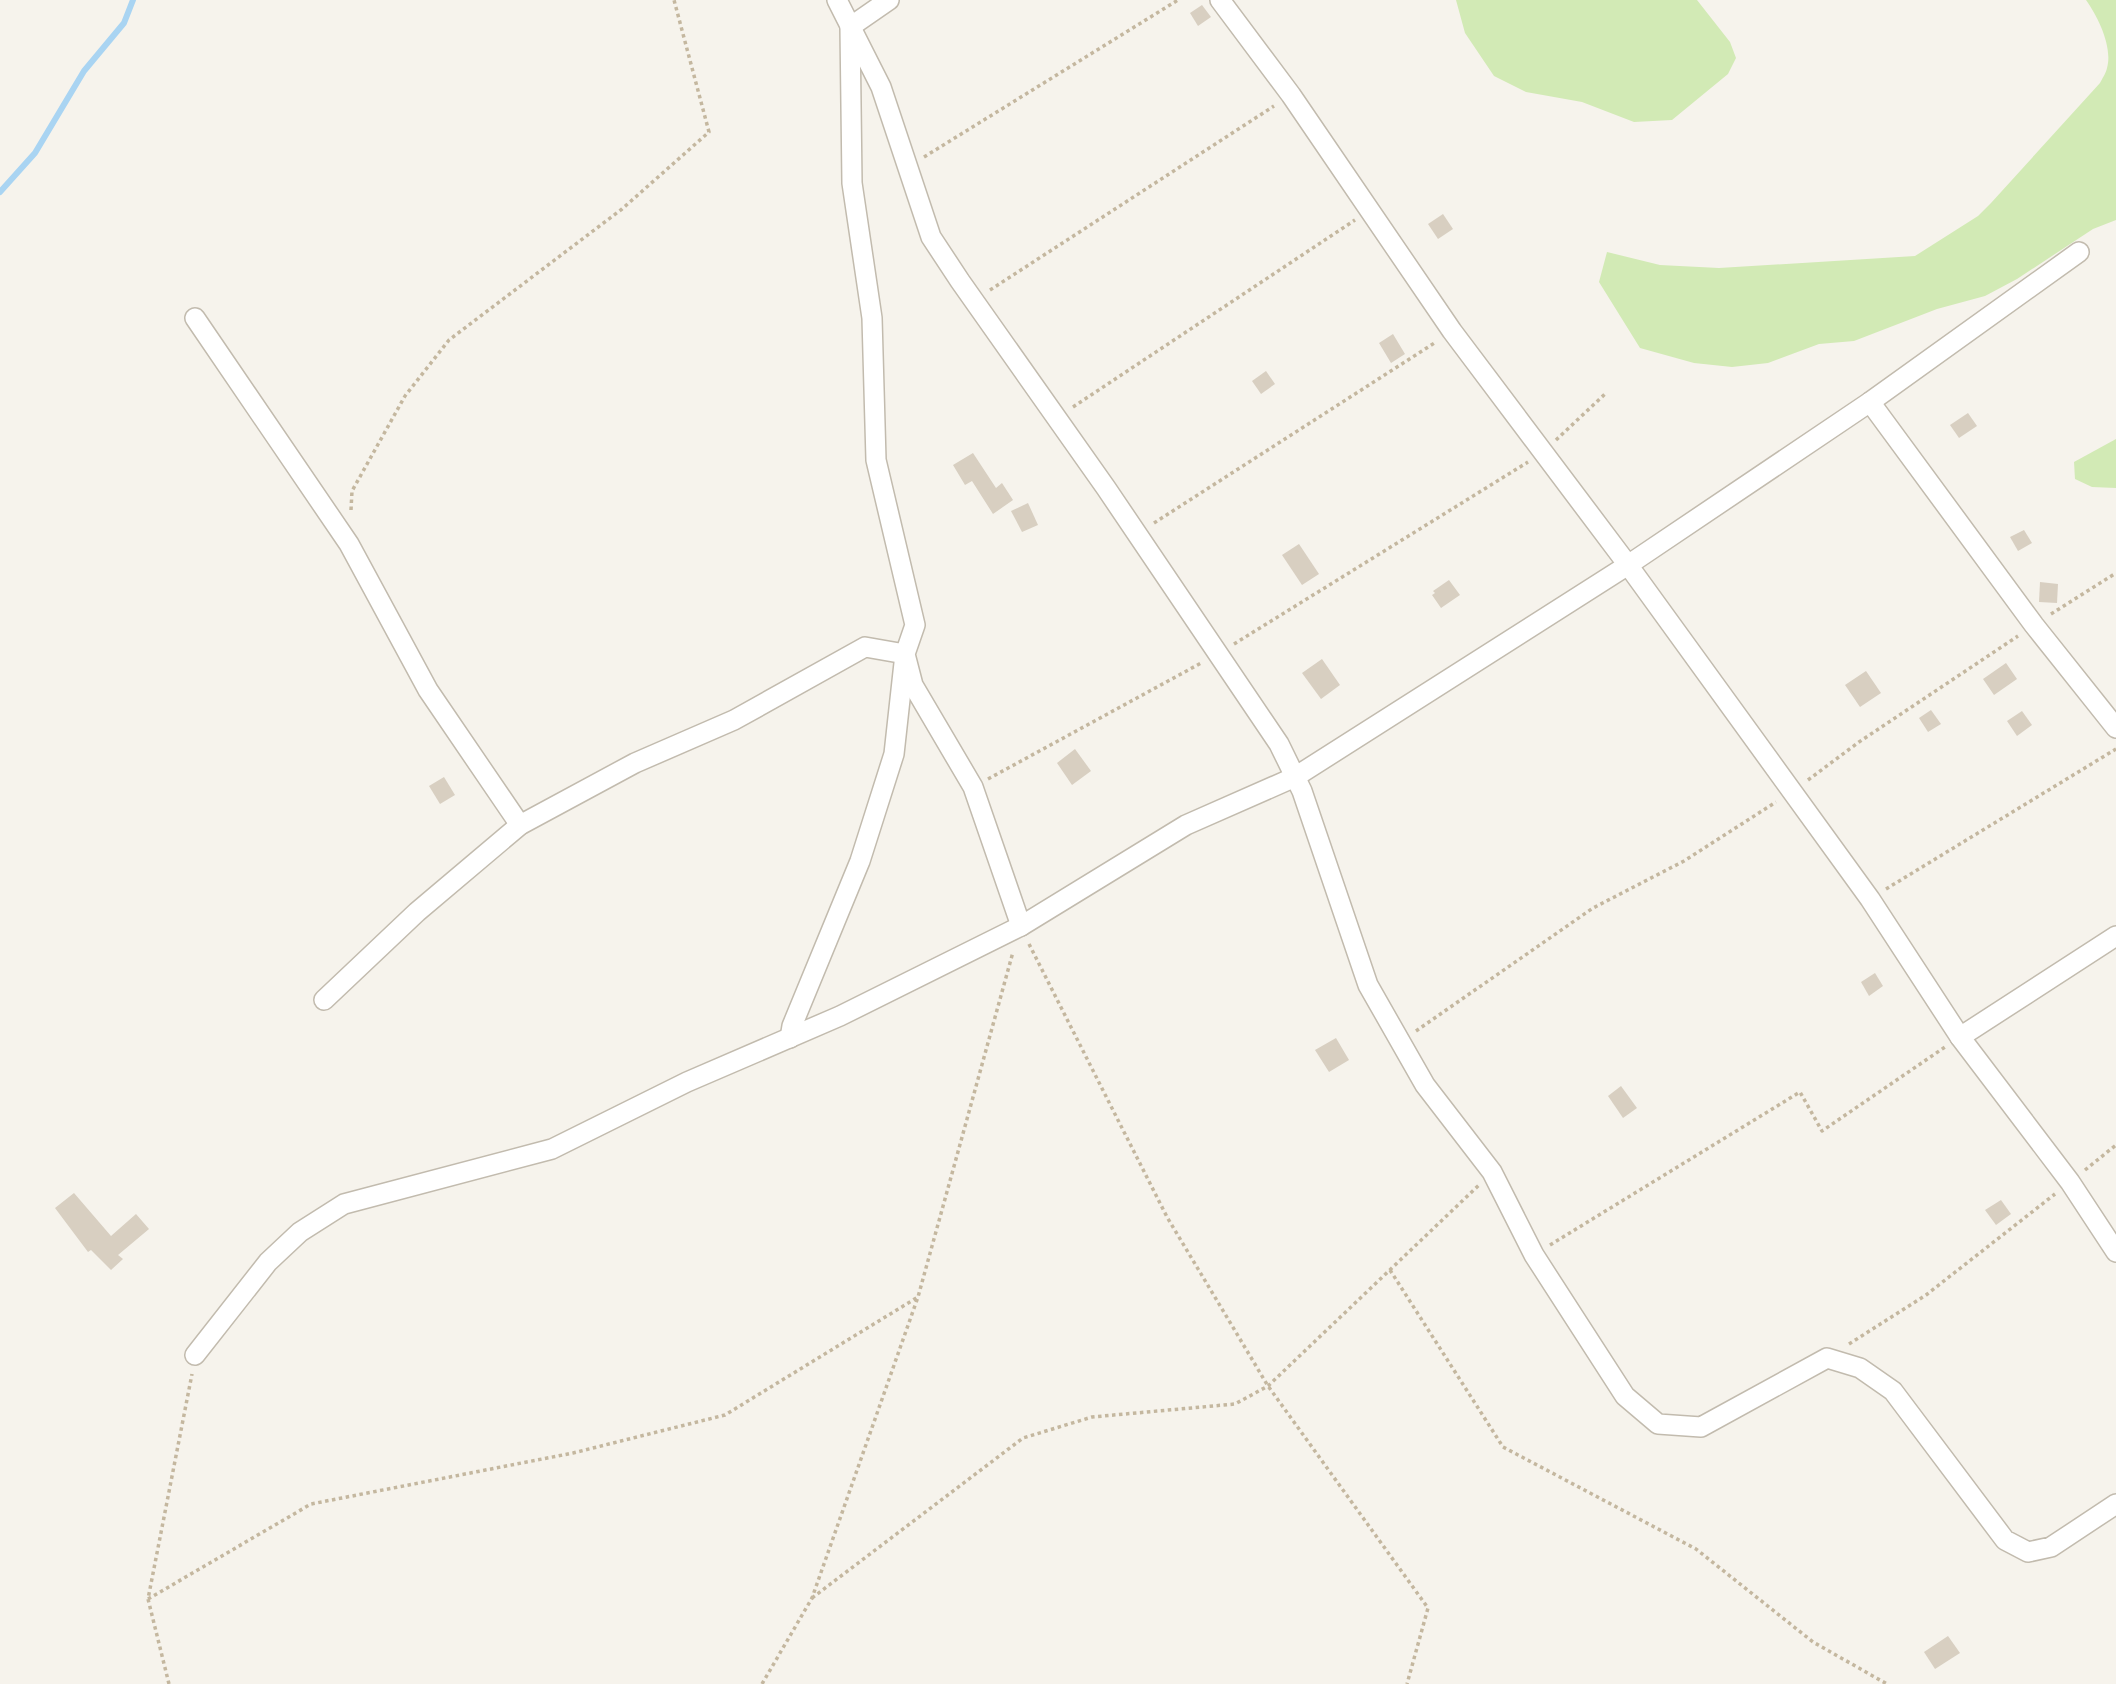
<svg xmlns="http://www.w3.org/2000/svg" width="2116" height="1684" font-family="Raleway,sans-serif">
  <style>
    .green { fill: #d2eab5 }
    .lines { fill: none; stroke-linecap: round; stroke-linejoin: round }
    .stream { stroke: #a9d4f2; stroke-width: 6 }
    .building { fill: #d8cfc1 }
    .minor-casing { stroke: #c2bbae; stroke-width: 22 }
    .path { stroke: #c4b79f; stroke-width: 3.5; stroke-dasharray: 3.5 3.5; stroke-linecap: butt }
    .minor { stroke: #fff; stroke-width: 19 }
  </style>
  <rect width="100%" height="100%" fill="#f6f3ec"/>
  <g class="green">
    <polygon points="1456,0 1697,0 1730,42 1736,58 1728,74 1672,120 1634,122 1582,102 1526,92 1494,76 1465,33"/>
    <path d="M2086,0H2116V220L2093,229L2017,279L1985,296L1937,309L1854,341L1819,344L1768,363L1732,367L1694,363L1640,348L1599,282L1607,252L1660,265L1719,268L1915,256L1978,216L1991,203L2100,83C2102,79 2106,73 2107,68C2113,47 2098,17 2086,0Z"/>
    <polygon points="2116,439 2116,488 2092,487 2075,479 2074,462"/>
  </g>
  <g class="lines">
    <polyline class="stream" points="0,192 35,153 84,71 124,23 133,0"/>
  </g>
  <g class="building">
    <polygon points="1202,5 1211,17 1198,26 1190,13"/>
    <polygon points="1443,214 1453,229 1438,239 1428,224"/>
    <polygon points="1393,334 1405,354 1391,363 1379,343"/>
    <polygon points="1266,371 1275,384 1261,394 1252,381"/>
    <polygon points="1968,413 1977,426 1959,438 1950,425"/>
    <polygon points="973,453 996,488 1002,483 1013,500 993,514 972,481 965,485 953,465"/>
    <polygon points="1028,503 1038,525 1022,532 1011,511"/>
    <polygon points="2024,530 2032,543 2018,551 2010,537"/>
    <polygon points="1299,544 1319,574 1302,585 1282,555"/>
    <polygon points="1449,580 1460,595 1441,608 1432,595 1435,593 1433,591"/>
    <polygon points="2040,582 2058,584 2057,603 2039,602"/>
    <polygon points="1322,659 1340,685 1321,699 1302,673"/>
    <polygon points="2006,663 2017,679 1994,695 1983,679"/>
    <polygon points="1866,671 1881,693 1860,707 1845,685"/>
    <polygon points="1931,710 1941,724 1928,732 1919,718"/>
    <polygon points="2022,711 2032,725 2017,736 2007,721"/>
    <polygon points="1075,749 1091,771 1072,785 1057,763"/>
    <polygon points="444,777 455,795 440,804 429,786"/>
    <polygon points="1875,973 1883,986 1869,996 1861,982"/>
    <polygon points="1336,1038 1349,1060 1329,1072 1315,1050"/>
    <polygon points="1621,1086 1637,1108 1623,1118 1608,1096"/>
    <polygon points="74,1193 111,1236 136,1214 149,1229 118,1255 123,1259 111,1270 91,1250 88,1252 55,1208"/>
    <polygon points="2001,1200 2011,1214 1996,1225 1985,1210"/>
    <polygon points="1948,1636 1960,1653 1935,1669 1924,1652"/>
  </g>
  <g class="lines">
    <defs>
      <g id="minor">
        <polyline points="837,0 881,87 931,237 960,281 1106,488 1279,744 1302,791 1368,985 1425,1085 1492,1172 1534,1255 1625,1396 1658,1424 1701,1427 1827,1358 1860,1368 1893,1391 2005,1540 2028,1552 2051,1547 2116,1504"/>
        <polyline points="889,0 850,27 852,183 872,318 876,460 915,625 905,654 913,685 973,787 1021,926"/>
        <polyline points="1220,0 1291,95 1452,331 1628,565 1870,899 1960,1037 2070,1182 2116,1252"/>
        <polyline points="195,318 349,544 428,690 520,825"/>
        <polyline points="1870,402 2034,625 2116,728"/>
        <polyline points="324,1000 417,912 520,825 635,763 734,720 865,647 905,654 894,754 860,861 792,1026 790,1038"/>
        <polyline points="1960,1037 2116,936"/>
        <polyline points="195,1355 268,1262 300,1232 344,1204 552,1149 687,1082 840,1016 1021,926 1186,825 1295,777 1628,565 1870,402 2079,252"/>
      </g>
    </defs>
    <use href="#minor" class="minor-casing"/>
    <g class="path">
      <polyline points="924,157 1178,0"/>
      <polyline points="990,290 1274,106"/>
      <polyline points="1073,407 1355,220"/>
      <polyline points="1556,440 1605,394"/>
      <polyline points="351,510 352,491 405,396 449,340 622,209 709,132 674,0"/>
      <polyline points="1154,523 1436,342"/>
      <polyline points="2051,614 2116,573"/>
      <polyline points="1234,644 1528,462"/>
      <polyline points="988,779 1203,662"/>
      <polyline points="1808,780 1859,742 2018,636"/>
      <polyline points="1886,889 2116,749"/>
      <polyline points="1029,944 1167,1217 1268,1386 1428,1608 1407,1684"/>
      <polyline points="1416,1031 1593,908 1684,861 1776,802"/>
      <polyline points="2085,1170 2116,1145"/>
      <polyline points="1550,1245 1800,1092 1822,1131 1945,1047"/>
      <polyline points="1390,1270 1503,1447 1696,1549 1813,1642 1887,1684"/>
      <polyline points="1849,1344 1926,1295 2055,1194"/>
      <polyline points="812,1598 1023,1438 1092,1417 1235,1404 1268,1386 1479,1185"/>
      <polyline points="148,1599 311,1504 573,1453 725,1415 918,1297"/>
      <polyline points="169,1684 148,1599 192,1374"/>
      <polyline points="762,1684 812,1598 918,1297 1013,952"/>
    </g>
    <use href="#minor" class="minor"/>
  </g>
</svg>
